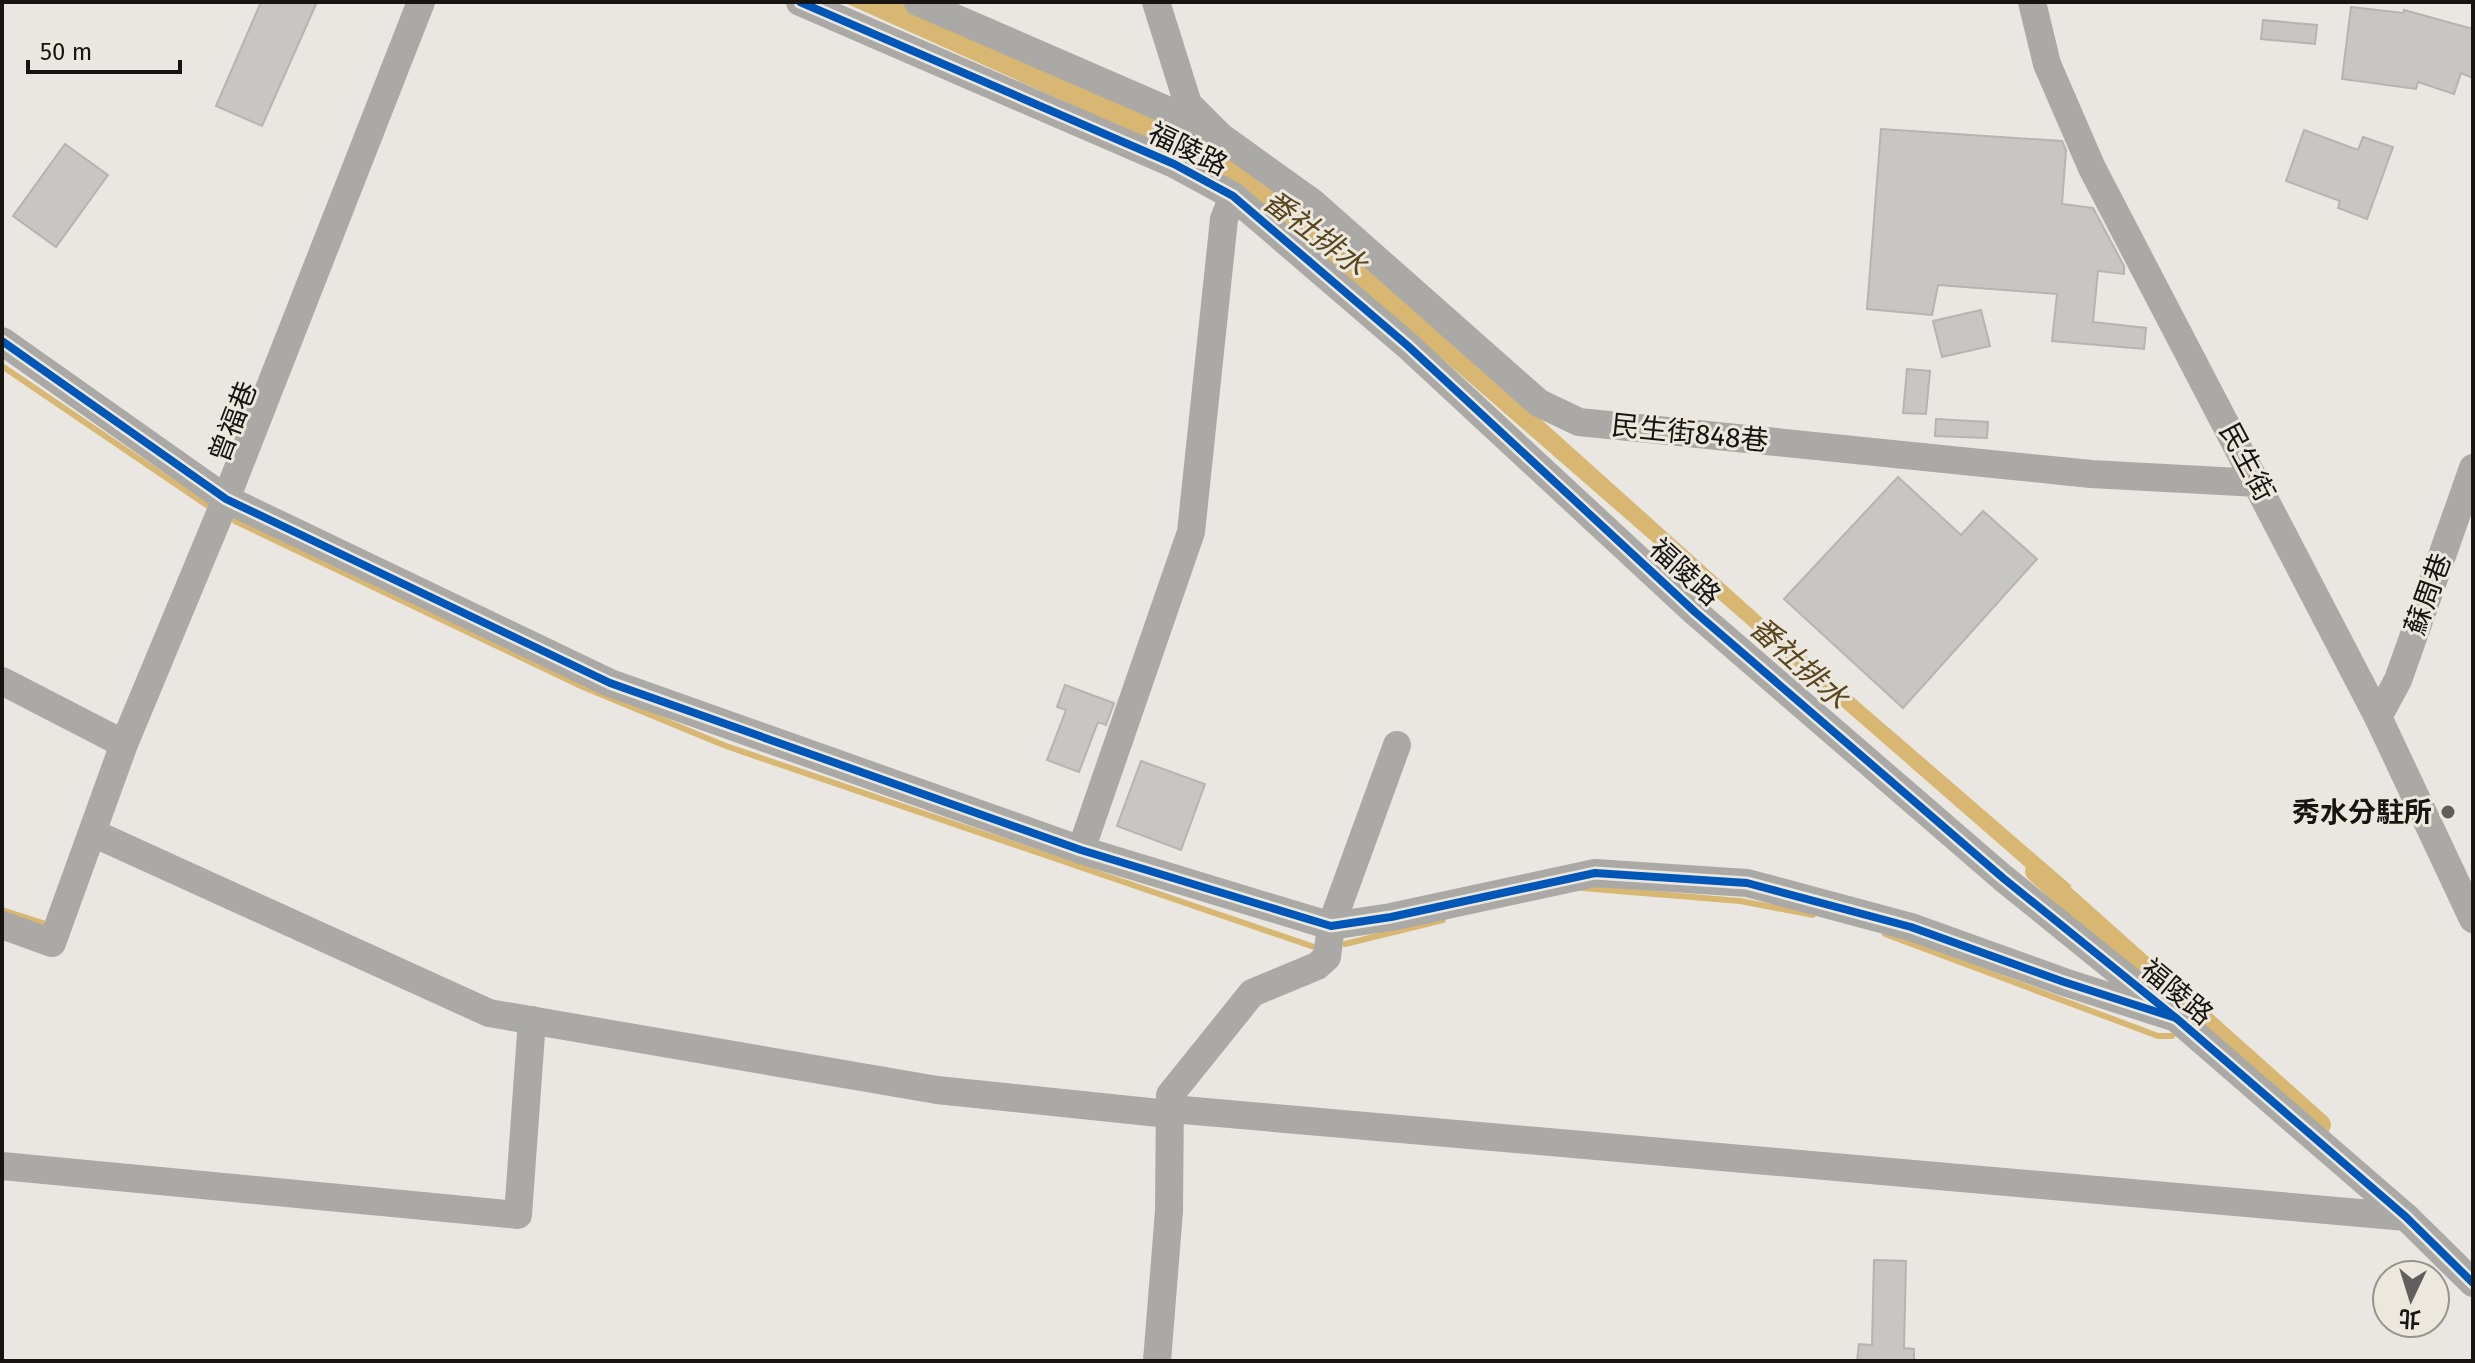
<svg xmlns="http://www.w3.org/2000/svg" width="2475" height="1363" font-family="'Fira Sans','Noto Sans TC',sans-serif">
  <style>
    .water { fill: #d7b771 }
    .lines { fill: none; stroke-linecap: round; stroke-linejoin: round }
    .stream { stroke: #d7b771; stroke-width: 6 }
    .canal { stroke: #d7b771; stroke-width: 22 }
    .building { fill: #c8c6c2; stroke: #b6b4b0; stroke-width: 2 }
    .minor { stroke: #aaa9a6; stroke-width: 28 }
    .cycleway-casing { stroke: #ede8de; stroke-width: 13 }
    .cycleway { stroke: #0057b8; stroke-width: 8 }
    .poi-dot { fill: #615e5b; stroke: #ede8de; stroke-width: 3 }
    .labels { text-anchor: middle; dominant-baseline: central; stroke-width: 6; stroke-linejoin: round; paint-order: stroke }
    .street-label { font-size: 28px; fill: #171512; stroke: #ede8de }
    .poi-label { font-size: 28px; font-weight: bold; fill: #171512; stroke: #ede8de; text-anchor: end }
    .water-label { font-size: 30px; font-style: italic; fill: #59461e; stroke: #ede8de }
  </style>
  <rect width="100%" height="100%" fill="#eae7e2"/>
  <g class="water">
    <polygon points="843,2 909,2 1206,139 1195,160"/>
    <polygon points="1227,153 1366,262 1779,633 2072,886 2053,891 1345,274 1218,170"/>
  </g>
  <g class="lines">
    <g class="stream">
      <polyline points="2,366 214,510"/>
      <polyline points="235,521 583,687 726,746 1320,949"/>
      <polyline points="1582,888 1740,901 1813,915"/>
      <polyline points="2,910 52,926"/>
      <polyline points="1885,934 2158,1036 2172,1036"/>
      <polyline points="1345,944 1443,920"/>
      <polyline points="2222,1038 2224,1038"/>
    </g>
    <g class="canal">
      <polyline points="1178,134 1191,140 1245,180"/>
      <polyline points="2036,871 2320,1125"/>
    </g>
  </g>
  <g class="building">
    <polygon points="261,2 317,2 262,126 216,106"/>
    <polygon points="2351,7 2403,13 2404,10 2473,29 2473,78 2461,73 2454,94 2418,82 2416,89 2342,79"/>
    <polygon points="2263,20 2317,25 2315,44 2261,39"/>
    <polygon points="1881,129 2062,141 2066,150 2062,204 2093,208 2124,266 2124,274 2098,271 2093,322 2146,328 2144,349 2052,341 2057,294 1938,285 1932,315 1867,309"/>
    <polygon points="2304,130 2358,150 2363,137 2393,147 2367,219 2338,208 2340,201 2286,181"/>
    <polygon points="65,144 108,175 56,247 13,216"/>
    <polygon points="1981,310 1990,346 1942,357 1933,321"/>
    <polygon points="1907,369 1930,371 1926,414 1903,413"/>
    <polygon points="1936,419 1988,422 1987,438 1935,436"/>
    <polygon points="1898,477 1961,535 1983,511 2037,559 1903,708 1784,599"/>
    <polygon points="1065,685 1114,703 1106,725 1098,722 1079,772 1047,760 1066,710 1057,707"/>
    <polygon points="1141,761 1205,784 1181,850 1117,826"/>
    <polygon points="1874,1260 1906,1261 1904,1348 1914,1349 1914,1361 1857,1361 1859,1344 1872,1345"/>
  </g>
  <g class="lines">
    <g class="minor">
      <polyline points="800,2 1174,164 1233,196 1408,346 1695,612 2003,878 2176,1018 2406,1217 2473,1283"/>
      <polyline points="918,2 1204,126"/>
      <polyline points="1156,2 1188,104 1221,137 1313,203 1539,403 1579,422 2091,474 2258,483"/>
      <polyline points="2032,2 2047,64 2092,168 2378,717 2473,919"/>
      <polyline points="2,341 226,499 610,683 1081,850 1331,926 1391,917 1595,873 1747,883 1911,927 2064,982 2176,1018"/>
      <polyline points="2,681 124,744"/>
      <polyline points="2378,717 2398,680 2473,468"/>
      <polyline points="93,833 489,1013 937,1090 1159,1113 1172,1109 2406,1217"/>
      <polyline points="1081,850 1191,532 1224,219 1233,196"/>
      <polyline points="2,925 52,943 124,744 226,499 421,2"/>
      <polyline points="2,1166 518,1215 532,1020"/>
      <polyline points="1157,1361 1169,1211 1170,1095 1252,993 1317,966 1327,957 1331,926 1397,745"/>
    </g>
    <defs>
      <g id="cycleway">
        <polyline points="800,2 1174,164 1233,196 1408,346 1695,612 2003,878 2176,1018 2406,1217 2473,1283"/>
        <polyline points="2,341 226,499 610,683 1081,850 1331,926 1391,917 1595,873 1747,883 1911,927 2064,982 2176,1018"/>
      </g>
    </defs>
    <use href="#cycleway" class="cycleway-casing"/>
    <use href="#cycleway" class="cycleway"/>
  </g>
  <circle class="poi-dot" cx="2448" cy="812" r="8"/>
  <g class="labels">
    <g class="street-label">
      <text transform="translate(1188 149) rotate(26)">福陵路</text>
      <text transform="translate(233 422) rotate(-69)">曾福巷</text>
      <text transform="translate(1690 433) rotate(6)">民生街848巷</text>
      <text transform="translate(2247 462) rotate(62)">民生街</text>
      <text transform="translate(1685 572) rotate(42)">福陵路</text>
      <text transform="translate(2428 594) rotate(-70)">蘇周巷</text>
      <text transform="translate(2177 992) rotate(40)">福陵路</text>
    </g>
    <g class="poi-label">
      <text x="2432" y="812">秀水分駐所</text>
    </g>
    <g class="water-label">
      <text transform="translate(1315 233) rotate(37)">番社排水</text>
      <text transform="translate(1799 663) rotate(42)">番社排水</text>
    </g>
  </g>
  <rect width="2475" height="1363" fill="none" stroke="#171512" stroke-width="8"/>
  <g transform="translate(2411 1299) rotate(184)"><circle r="38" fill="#ede8de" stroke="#97948c" stroke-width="2"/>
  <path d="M0-6L14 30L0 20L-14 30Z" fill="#615e5b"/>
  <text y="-12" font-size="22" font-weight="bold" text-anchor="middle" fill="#171512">北</text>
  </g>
  <path d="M28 60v12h152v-12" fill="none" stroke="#171512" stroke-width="4"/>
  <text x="40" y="60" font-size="24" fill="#171512" stroke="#ede8de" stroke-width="6" paint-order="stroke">50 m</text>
</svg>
